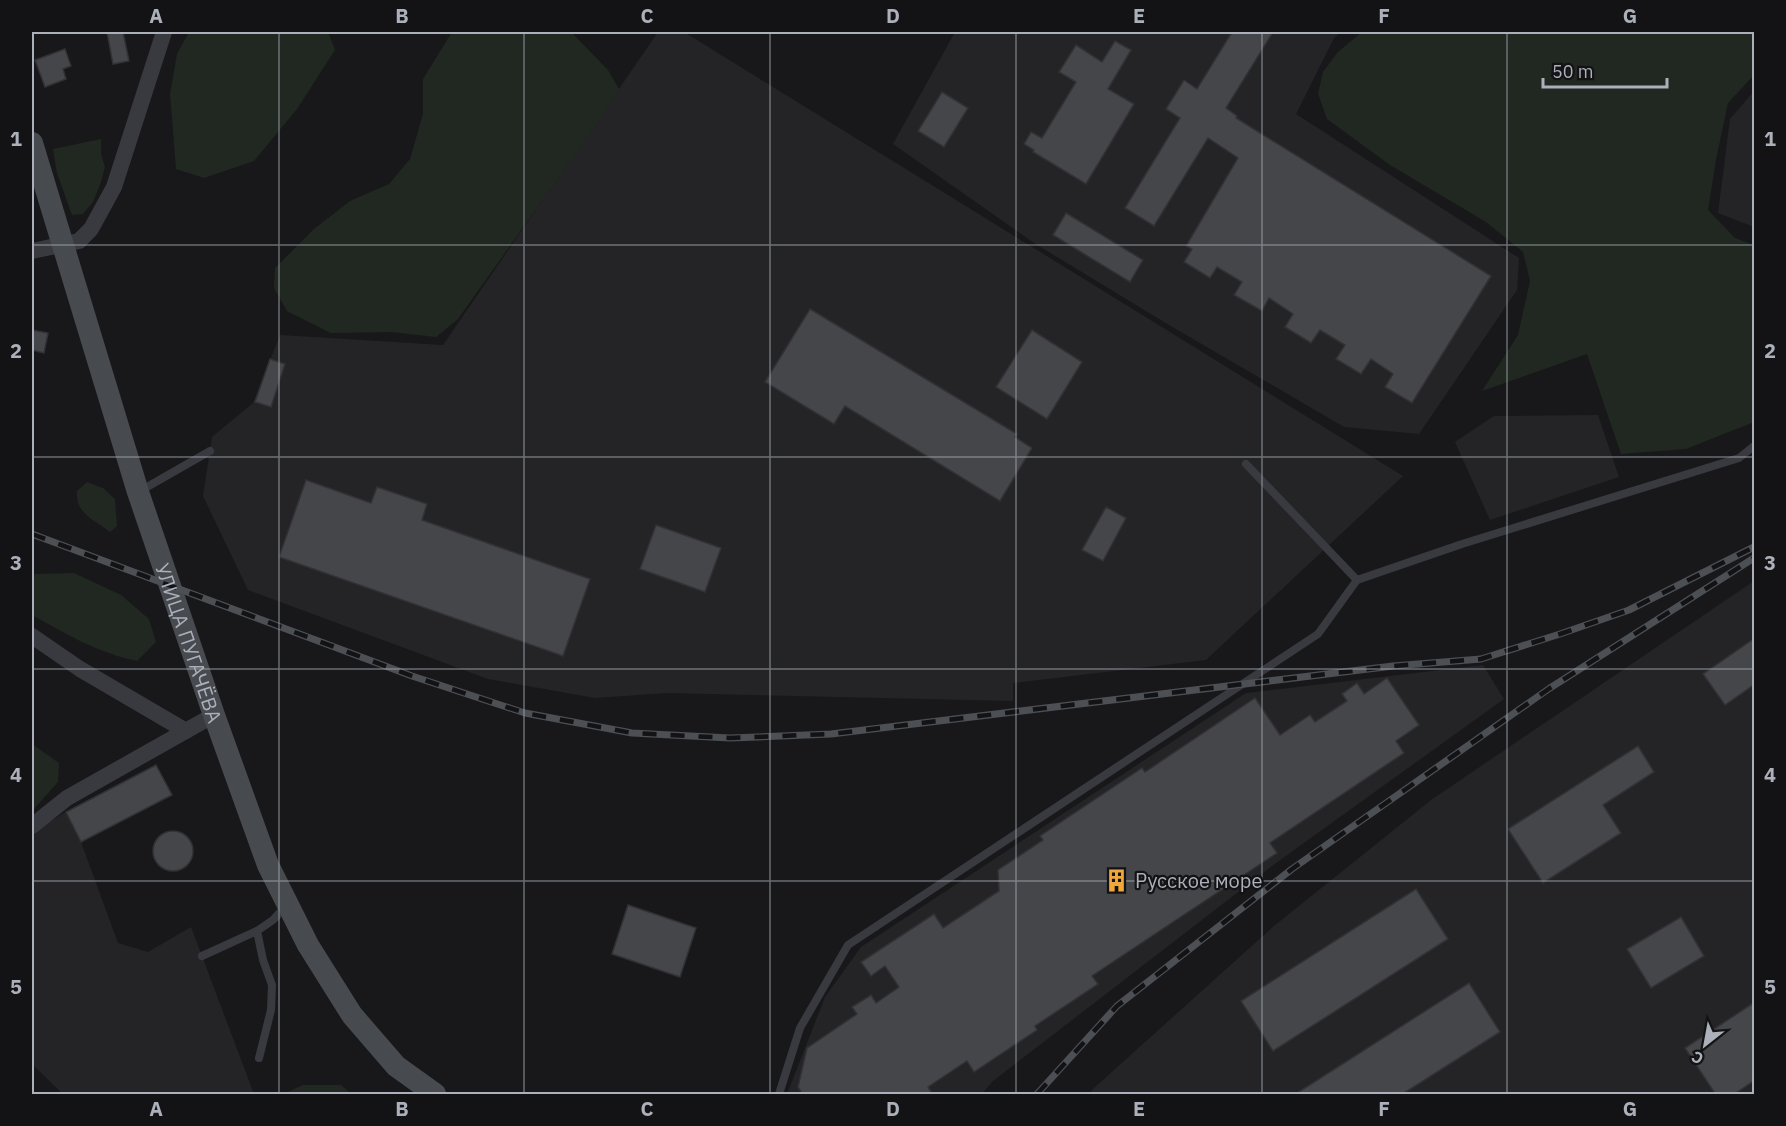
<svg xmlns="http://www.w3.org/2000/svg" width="1786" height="1126" font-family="'IBM Plex Sans',sans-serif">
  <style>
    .built { fill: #242427 }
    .green { fill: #202821 }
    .building { fill: #45464a; stroke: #323236; stroke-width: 1.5 }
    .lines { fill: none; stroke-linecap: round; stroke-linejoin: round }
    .lane { stroke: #393a3f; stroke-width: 8 }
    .street { stroke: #393a3f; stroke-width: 16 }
    .secondary { stroke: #474a4f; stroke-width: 22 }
    .rail-casing { stroke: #4c4f54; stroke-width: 7 }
    .rail { stroke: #131315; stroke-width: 4.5; stroke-dasharray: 14; stroke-linecap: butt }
    .grid { fill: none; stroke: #abb0ba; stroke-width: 1.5; stroke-opacity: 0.55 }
    .labels { text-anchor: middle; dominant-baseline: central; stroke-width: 4.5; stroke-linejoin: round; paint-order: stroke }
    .street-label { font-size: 20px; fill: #abb0ba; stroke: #131315 }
    .poi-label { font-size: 20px; fill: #abb0ba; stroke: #131315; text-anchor: start }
    .neatline { fill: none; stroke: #abb0ba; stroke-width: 2 }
    .grid-label { font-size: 20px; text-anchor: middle; font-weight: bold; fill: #abb0ba }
  </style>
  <rect width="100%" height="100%" fill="#18181a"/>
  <g class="built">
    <polygon points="658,32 684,32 1403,476 1206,660 1013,683 1013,701 667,693 595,698 488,679 248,590 203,496 212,437 253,403 280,335 443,345"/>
    <polygon points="955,32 1341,32 1334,38 1296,114 1519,258 1517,290 1419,434 1344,427 1169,325 1034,243 893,144"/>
    <polygon points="1754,91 1754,227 1718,213 1730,119"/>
    <polygon points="1598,415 1619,477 1490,520 1455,442 1494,416"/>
    <polygon points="1754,581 1754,1094 1089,1094 1094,1088 1274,926 1431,800"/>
    <polygon points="1483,665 1504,699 1276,863 993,1081 982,1094 787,1094 825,997 861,947 1246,693"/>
    <polygon points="66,812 81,842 118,943 148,952 191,927 254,1094 63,1094 32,1064 32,832"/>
  </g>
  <g class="green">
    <polygon points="189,32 328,32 335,50 297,109 254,161 204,178 176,169 170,94 177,54"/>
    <polygon points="452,32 571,32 608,70 619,89 594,128 458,319 436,337 391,332 331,333 287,311 274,288 275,268 314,229 350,201 389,184 410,159 423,114 423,79"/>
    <polygon points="1362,32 1754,32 1754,75 1728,103 1716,160 1708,210 1735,238 1754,245 1754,422 1686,449 1621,454 1587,354 1482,391 1518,335 1530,281 1523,252 1486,222 1390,165 1327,119 1318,94 1323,72 1338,52"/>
    <polygon points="101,139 101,154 105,167 101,182 93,202 83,214 72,215 57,173 53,149"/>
    <path d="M87,482L103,488L115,499L117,526L110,532C93,519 75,513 77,491Z"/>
    <path d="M74,573L121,595L149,619L156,642L137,661C98,653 66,634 32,615V576L36,574Z"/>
    <polygon points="32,744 59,763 58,782 32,811"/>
    <polygon points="303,1085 341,1085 351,1094 283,1094"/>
  </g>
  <g class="building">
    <polygon points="107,32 123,32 129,61 113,64"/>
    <polygon points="1232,32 1273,32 1226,108 1237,116 1236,118 1491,276 1412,403 1385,387 1393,374 1371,359 1361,374 1336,359 1345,345 1320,330 1311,343 1285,327 1293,314 1269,298 1262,311 1234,295 1242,282 1217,267 1210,278 1184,262 1192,249 1186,246 1238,158 1208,138 1154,226 1125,208 1180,118 1166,109 1184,80 1197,89"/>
    <polygon points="1115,41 1131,50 1108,89 1134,104 1086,184 1033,152 1034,150 1024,144 1031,132 1042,138 1076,82 1059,72 1076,45 1102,62"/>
    <polygon points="65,49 71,66 63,69 66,79 45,87 35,60"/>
    <polygon points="942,92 968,108 944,147 918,131"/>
    <polygon points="1066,213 1143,260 1130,282 1053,235"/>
    <polygon points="810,309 1017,434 1015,437 1032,448 1000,501 845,406 834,424 765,382"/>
    <polygon points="32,330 48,333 44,353 32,350"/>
    <polygon points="1032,330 1082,362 1047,419 996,387"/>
    <polygon points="270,359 285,364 271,407 255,402"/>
    <polygon points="306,480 371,503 377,487 427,504 422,520 590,579 563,656 279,557"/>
    <polygon points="1106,507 1126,518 1103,561 1082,550"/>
    <polygon points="656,525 721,548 705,592 640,569"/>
    <polygon points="1755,638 1755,684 1725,705 1703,674"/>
    <polygon points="1387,678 1419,725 1396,741 1404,753 1270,843 1277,853 1092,976 1098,984 1035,1026 1037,1030 974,1072 967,1061 928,1087 933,1095 803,1095 798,1087 807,1048 857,1014 852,1007 871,995 876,1003 899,987 885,966 871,976 861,962 934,914 943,928 999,891 998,870 1043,840 1040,836 1142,768 1145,772 1255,698 1280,735 1310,715 1315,722 1347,701 1342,694 1357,683 1364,694"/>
    <polygon points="1638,746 1654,772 1603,805 1621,833 1543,883 1508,829"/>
    <polygon points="156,765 172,795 81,842 66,812"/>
    <circle cx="173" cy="851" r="20"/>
    <polygon points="1416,889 1448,939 1273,1051 1241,1001"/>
    <polygon points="628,905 696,928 680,977 612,954"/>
    <polygon points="1681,917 1704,956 1651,988 1627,949"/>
    <polygon points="1469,983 1500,1032 1401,1095 1294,1095"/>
    <polygon points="1755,1002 1755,1080 1733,1095 1716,1095 1685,1048"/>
  </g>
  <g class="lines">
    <g class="lane">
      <polyline points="140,491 210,451"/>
      <polyline points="1357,580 1462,544 1739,458 1754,446"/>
      <polyline points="202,956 257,931"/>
      <polyline points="259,1058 271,1010 272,985 263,960 257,931 273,920 285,907"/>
      <polyline points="779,1094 800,1028 848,945 1318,634 1357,580 1246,464"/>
    </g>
    <g class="street">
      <polyline points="32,251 79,241 91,229 114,187 164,32"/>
      <polyline points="32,636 80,669 186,731"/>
      <polyline points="32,826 67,798 214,715"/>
    </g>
    <path class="secondary" id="s1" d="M32,143L138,492L214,715L268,865L308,945L352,1015L396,1066L435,1094"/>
    <defs>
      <g id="rail">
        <polyline points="32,534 412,676 525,713 632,733 730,738 831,734 1393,666 1481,659 1560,634 1629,610 1754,547"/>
        <polyline points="1037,1094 1117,1006 1292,869 1550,688 1754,558"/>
      </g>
    </defs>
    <use href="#rail" class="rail-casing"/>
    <use href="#rail" class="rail"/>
  </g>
  <path class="grid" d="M279,32V1094M524,32V1094M770,32V1094M1016,32V1094M1262,32V1094M1507,32V1094M32,245H1754M32,457H1754M32,669H1754M32,881H1754"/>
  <defs>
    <symbol id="building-bare" viewBox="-9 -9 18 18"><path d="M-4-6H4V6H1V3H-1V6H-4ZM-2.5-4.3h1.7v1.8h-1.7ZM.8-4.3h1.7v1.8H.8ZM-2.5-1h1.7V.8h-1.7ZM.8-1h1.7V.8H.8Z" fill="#f0a83a" stroke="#131315" stroke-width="2.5" paint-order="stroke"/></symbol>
  </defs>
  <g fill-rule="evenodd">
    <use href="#building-bare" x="1100" y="864" width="33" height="33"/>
  </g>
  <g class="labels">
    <g class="street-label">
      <text stroke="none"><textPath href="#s1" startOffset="524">УЛИЦА ПУГАЧЁВА</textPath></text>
    </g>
    <g class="poi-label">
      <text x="1135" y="880">Русское море</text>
    </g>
  </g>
  <rect width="1786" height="1126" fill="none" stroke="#131315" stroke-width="66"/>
  <g transform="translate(1705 1045) rotate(211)" stroke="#131315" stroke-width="4.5" paint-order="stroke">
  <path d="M0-4.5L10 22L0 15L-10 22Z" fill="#abb0ba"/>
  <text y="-9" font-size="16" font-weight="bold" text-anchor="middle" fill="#abb0ba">С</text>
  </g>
  <path d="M1543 78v9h124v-9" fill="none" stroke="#abb0ba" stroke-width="3"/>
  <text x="1552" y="78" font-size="18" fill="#abb0ba" stroke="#131315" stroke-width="4.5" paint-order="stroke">50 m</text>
  <rect x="33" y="33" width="1720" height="1060" class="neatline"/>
  <g class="grid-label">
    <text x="156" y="23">A</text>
    <text x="402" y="23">B</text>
    <text x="647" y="23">C</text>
    <text x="893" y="23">D</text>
    <text x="1139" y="23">E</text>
    <text x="1384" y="23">F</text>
    <text x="1630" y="23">G</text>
    <text x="16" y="146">1</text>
    <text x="1770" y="146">1</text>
    <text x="16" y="358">2</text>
    <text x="1770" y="358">2</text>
    <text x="16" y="570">3</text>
    <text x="1770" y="570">3</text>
    <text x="16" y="782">4</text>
    <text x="1770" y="782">4</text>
    <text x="16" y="994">5</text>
    <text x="1770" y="994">5</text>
    <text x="156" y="1116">A</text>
    <text x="402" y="1116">B</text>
    <text x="647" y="1116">C</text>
    <text x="893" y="1116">D</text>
    <text x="1139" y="1116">E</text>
    <text x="1384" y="1116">F</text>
    <text x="1630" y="1116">G</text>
  </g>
</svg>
